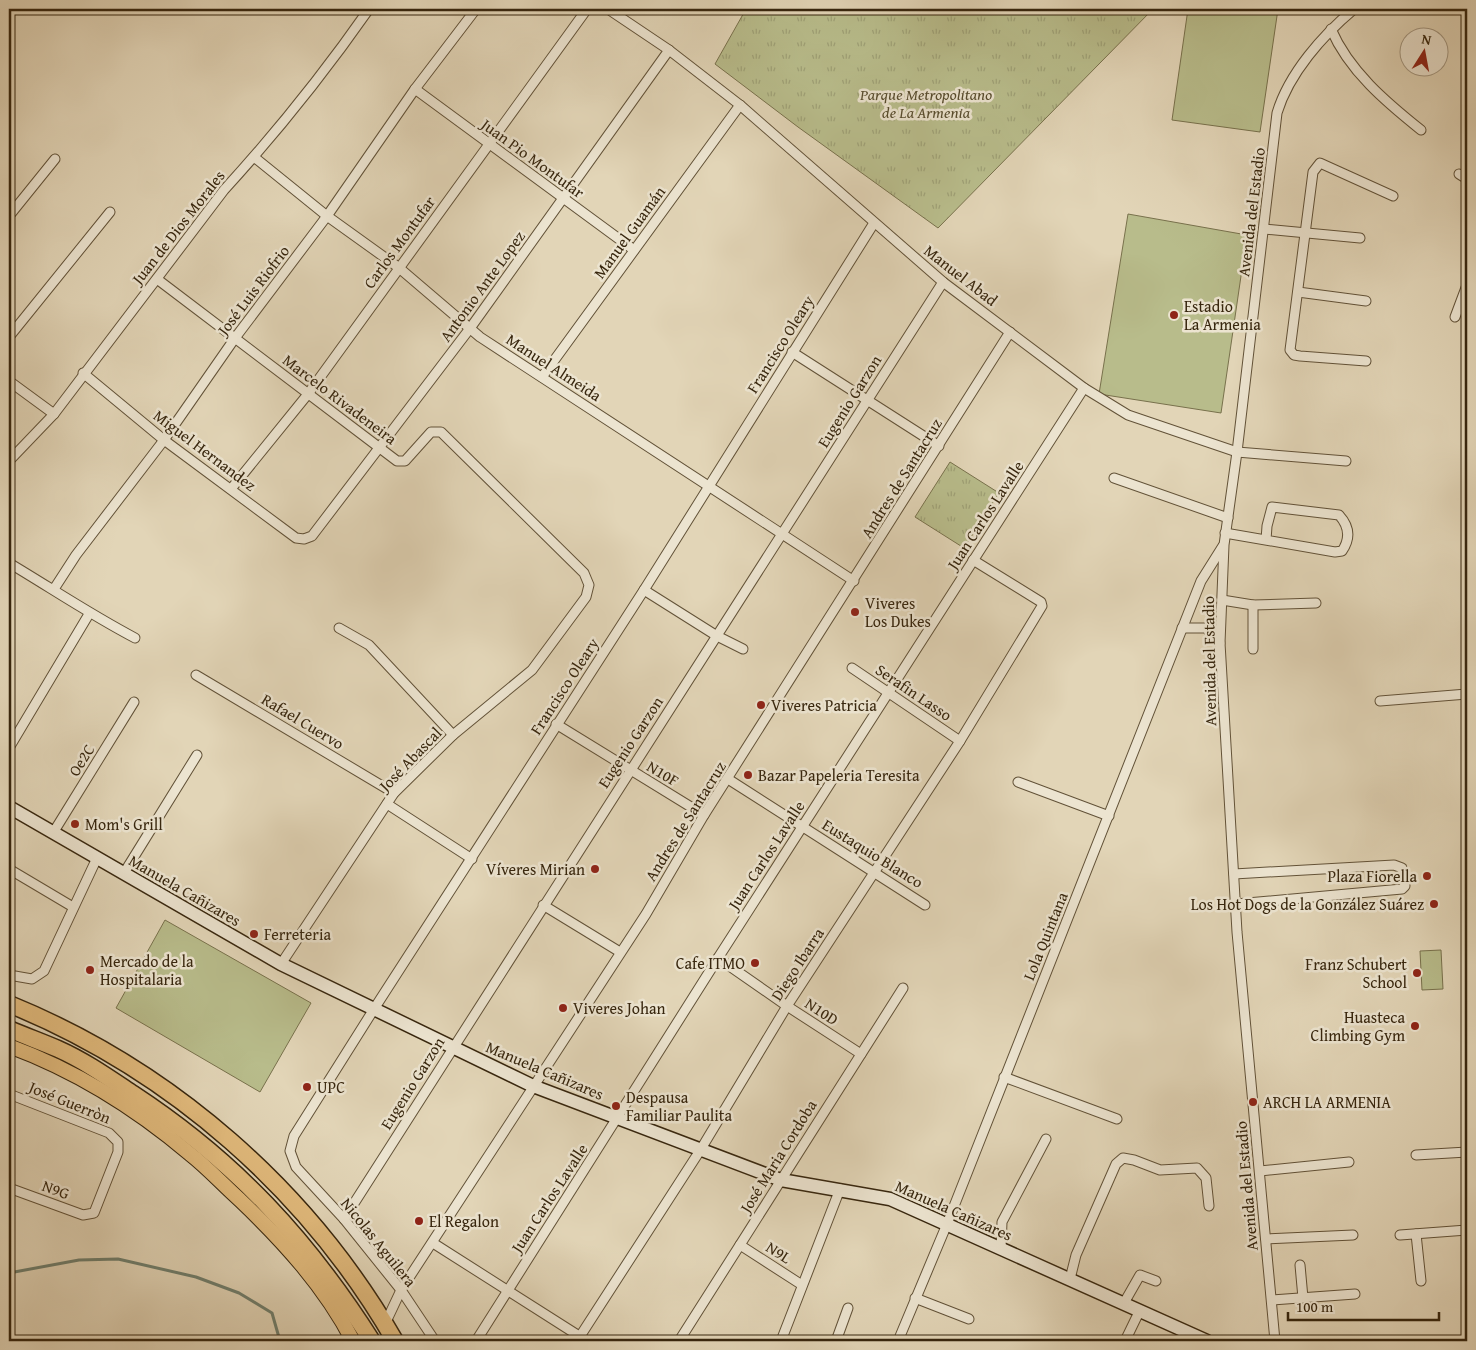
<svg xmlns="http://www.w3.org/2000/svg" width="1476" height="1350" font-family="'Gentium Book Plus',serif">
  <style>
    .grass { fill: url(#grass-tufts); stroke: #78714c }
    .garden { fill: #b8bc8b; stroke: #78714c }
    .lines { fill: none; stroke-linecap: round; stroke-linejoin: round }
    .stream { stroke: #6f7e6d; stroke-width: 3 }
    .street-casing { stroke: #625238; stroke-width: 11 }
    .secondary-casing { stroke: #37260e; stroke-width: 15 }
    .primary-casing { stroke: #37260e; stroke-width: 16 }
    .highway-casing { stroke: #37260e; stroke-width: 19 }
    .street { stroke: #ece4d0; stroke-width: 9 }
    .secondary { stroke: #ece4d0; stroke-width: 12 }
    .primary { stroke: #e1ba7c; stroke-width: 14 }
    .highway { stroke: #e1ba7c; stroke-width: 16 }
    .poi-dot { fill: #8f2418; stroke: #ece4d0; stroke-width: 2 }
    .labels { text-anchor: middle; dominant-baseline: central; stroke-width: 5; stroke-linejoin: round; paint-order: stroke }
    .park-label { font-size: 16px; font-style: italic; fill: #574c2d; stroke: #ece4d0 }
    .street-label { font-size: 16px; fill: #37260e; stroke: #ece4d0 }
    .poi-label { font-size: 16px; fill: #37260e; stroke: #ece4d0; text-anchor: start }
  </style>
  <defs>
    <pattern id="grass-tufts" width="24" height="20" patternUnits="userSpaceOnUse" patternTransform="scale(1.25)"><rect width="24" height="20" fill="#b8bc8b"/><path d="M3 7l-1-3M5 7V3M7 7l1-3M15 17l-1-3M17 17v-4M19 17l1-3" fill="none" stroke="#9fa177"/></pattern>
  </defs>
  <rect width="100%" height="100%" fill="#e2d5b7"/>
  <filter id="stains"><feTurbulence type="fractalNoise" baseFrequency=".004" numOctaves="4"/><feColorMatrix values="0 0 0 0 .2 0 0 0 0 .09 0 0 0 0 .02 0 0 0 .5 -.17"/></filter>
  <radialGradient id="worn" r=".72"><stop offset=".6" stop-color="#630" stop-opacity="0"/><stop offset="1" stop-color="#630" stop-opacity=".3"/></radialGradient>
  <g class="grass">
    <polygon points="746,9 1153,9 938,228 798,127 715,64"/>
    <polygon points="950,462 999,493 964,548 915,517"/>
  </g>
  <g class="garden">
    <polygon points="1188,9 1278,9 1260,132 1172,120"/>
    <polygon points="1128,214 1247,235 1221,413 1099,394"/>
    <polygon points="165,920 311,1003 260,1092 116,1008"/>
    <polygon points="1441,950 1443,989 1422,990 1420,951"/>
  </g>
  <g class="lines">
    <polyline class="stream" points="9,1273 79,1260 118,1259 196,1277 239,1293 272,1313 280,1341"/>
    <defs>
      <g id="street">
        <polyline points="608,9 669,50 740,105 943,282 1084,388 1128,415 1237,452 1346,461"/>
        <path d="M1331,29C1349,71 1386,102 1421,130"/>
        <polyline points="415,89 634,250"/>
        <polyline points="254,157 327,216 398,267 480,337 854,581"/>
        <polyline points="1459,174 1467,179"/>
        <polyline points="9,216 55,159"/>
        <polyline points="1264,229 1360,238"/>
        <polyline points="157,279 397,461 405,461 431,432 441,432 584,573 589,585 586,597 532,670 453,735 394,793 281,964"/>
        <polyline points="1298,292 1366,301"/>
        <polyline points="1455,317 1467,285"/>
        <polyline points="9,337 110,212"/>
        <polyline points="792,352 939,446"/>
        <polyline points="1366,361 1300,356 1294,355 1290,350 1313,172 1320,163 1393,196"/>
        <polyline points="83,373 164,440 296,538 304,539 312,536 471,327 669,50"/>
        <polyline points="542,377 740,105"/>
        <polyline points="9,381 54,414"/>
        <path d="M9,461L54,414L224,190C276,133 325,72 369,9"/>
        <polyline points="1114,478 1228,518"/>
        <polyline points="231,489 308,394 587,9"/>
        <path d="M1225,533L1335,552L1342,551C1351,538 1349,526 1339,515L1272,507L1267,526L1266,540"/>
        <path d="M9,563C51,588 91,615 135,638"/>
        <polyline points="54,589 76,555 164,440 235,338 327,216 415,89 476,9"/>
        <polyline points="644,590 717,636 743,649"/>
        <polyline points="1222,600 1253,605 1316,603"/>
        <polyline points="339,628 369,645 453,735"/>
        <polyline points="1182,628 1206,628 1220,643"/>
        <polyline points="1253,649 1253,605"/>
        <polyline points="852,668 960,741"/>
        <polyline points="196,675 394,793"/>
        <polyline points="1380,701 1467,694"/>
        <polyline points="556,724 704,815"/>
        <polyline points="9,748 89,614"/>
        <polyline points="728,779 925,905"/>
        <polyline points="1018,782 1109,816"/>
        <polyline points="387,804 472,859"/>
        <polyline points="53,833 134,702"/>
        <polyline points="9,869 73,907"/>
        <polyline points="124,873 197,755"/>
        <polyline points="1234,874 1394,865 1402,868 1405,886 1402,889 1236,904"/>
        <polyline points="543,905 620,952"/>
        <polyline points="718,958 787,1006 861,1054"/>
        <polyline points="9,975 32,979 44,971 97,858"/>
        <polyline points="1004,1077 1117,1119"/>
        <polyline points="9,1094 109,1133 118,1142 118,1152 94,1213 83,1215 9,1188"/>
        <polyline points="1416,1155 1467,1152"/>
        <polyline points="1260,1171 1349,1162"/>
        <polyline points="344,1219 943,282"/>
        <polyline points="1416,1234 1421,1281"/>
        <polyline points="1400,1235 1467,1230"/>
        <polyline points="1266,1239 1353,1235"/>
        <polyline points="433,1243 587,1341"/>
        <polyline points="740,1245 802,1285"/>
        <polyline points="1001,1248 1002,1222 1046,1139"/>
        <polyline points="1300,1265 1303,1298"/>
        <polyline points="1070,1279 1076,1255 1116,1164 1123,1158 1134,1160 1160,1170 1197,1168 1206,1178 1209,1206"/>
        <polyline points="915,1298 969,1319"/>
        <polyline points="1272,1300 1355,1294"/>
        <polyline points="1124,1303 1140,1275 1156,1281"/>
        <polyline points="385,1324 401,1290 646,914 704,815 1010,332"/>
        <polyline points="435,1341 401,1290 344,1219 296,1167 290,1151 294,1136 374,1009 644,590 874,223"/>
        <polyline points="476,1341 718,958 1084,388"/>
        <polyline points="577,1341 701,1149 787,1006 960,741 1042,606 1041,602 973,560"/>
        <polyline points="679,1341 903,988"/>
        <polyline points="781,1341 840,1189"/>
        <polyline points="836,1341 848,1308"/>
        <polyline points="898,1341 947,1224 1201,581 1223,546"/>
        <polyline points="1125,1341 1140,1310"/>
        <path d="M1275,1341L1237,932L1220,643L1224,545L1237,452L1277,113C1289,73 1323,35 1354,9"/>
      </g>
      <polyline id="secondary" points="9,807 281,964 533,1086 781,1180 890,1199 1207,1341"/>
      <path id="primary" d="M9,1046C74,1070 137,1109 190,1154C208,1168 223,1185 240,1200C284,1242 325,1287 353,1341"/>
      <g id="highway">
        <path d="M9,1004C171,1070 308,1190 395,1341"/>
        <path d="M9,1029C25,1036 42,1042 58,1049C85,1061 109,1078 133,1094C235,1161 307,1239 372,1341"/>
      </g>
    </defs>
    <use href="#street" class="street-casing"/>
    <use href="#secondary" class="secondary-casing"/>
    <use href="#primary" class="primary-casing"/>
    <use href="#highway" class="highway-casing"/>
    <use href="#street" class="street"/>
    <use href="#secondary" class="secondary"/>
    <use href="#primary" class="primary"/>
    <use href="#highway" class="highway"/>
  </g>
  <g class="poi-dot">
    <circle cx="1174" cy="315" r="5"/>
    <circle cx="855" cy="612" r="5"/>
    <circle cx="761" cy="705" r="5"/>
    <circle cx="748" cy="775" r="5"/>
    <circle cx="75" cy="824" r="5"/>
    <circle cx="595" cy="869" r="5"/>
    <circle cx="1427" cy="876" r="5"/>
    <circle cx="1434" cy="904" r="5"/>
    <circle cx="254" cy="934" r="5"/>
    <circle cx="755" cy="963" r="5"/>
    <circle cx="90" cy="970" r="5"/>
    <circle cx="1417" cy="973" r="5"/>
    <circle cx="563" cy="1008" r="5"/>
    <circle cx="1415" cy="1026" r="5"/>
    <circle cx="307" cy="1087" r="5"/>
    <circle cx="1253" cy="1102" r="5"/>
    <circle cx="616" cy="1106" r="5"/>
    <circle cx="419" cy="1221" r="5"/>
  </g>
  <g class="labels">
    <g class="park-label">
      <text x="926" y="94">Parque Metropolitano<tspan x="926" dy="18">de La Armenia</tspan></text>
    </g>
    <g class="street-label">
      <text transform="translate(533 158) rotate(36)">Juan Pio Montufar</text>
      <text transform="translate(1251 212) rotate(-83)">Avenida del Estadio</text>
      <text transform="translate(178 227) rotate(-52)">Juan de Dios Morales</text>
      <text transform="translate(629 232) rotate(-54)">Manuel Guamán</text>
      <text transform="translate(399 242) rotate(-54)">Carlos Montufar</text>
      <text transform="translate(961 275) rotate(38)">Manuel Abad</text>
      <text transform="translate(482 286) rotate(-54)">Antonio Ante Lopez</text>
      <text transform="translate(253 290) rotate(-53)">José Luis Riofrio</text>
      <text transform="translate(780 344) rotate(-58)">Francisco Oleary</text>
      <text transform="translate(554 367) rotate(33)">Manuel Almeida</text>
      <text transform="translate(340 399) rotate(37)">Marcelo Rivadeneira</text>
      <text transform="translate(849 401) rotate(-58)">Eugenio Garzon</text>
      <text transform="translate(205 450) rotate(37)">Miguel Hernandez</text>
      <text transform="translate(901 478) rotate(-58)">Andres de Santacruz</text>
      <text transform="translate(985 515) rotate(-57)">Juan Carlos Lavalle</text>
      <text transform="translate(1209 661) rotate(-91)">Avenida del Estadio</text>
      <text transform="translate(564 686) rotate(-57)">Francisco Oleary</text>
      <text transform="translate(914 692) rotate(34)">Serafin Lasso</text>
      <text transform="translate(303 721) rotate(31)">Rafael Cuervo</text>
      <text transform="translate(630 742) rotate(-57)">Eugenio Garzon</text>
      <text transform="translate(410 759) rotate(-46)">José Abascal</text>
      <text transform="translate(81 760) rotate(-58)">Oe2C</text>
      <text transform="translate(663 773) rotate(31)">N10F</text>
      <text transform="translate(685 821) rotate(-58)">Andres de Santacruz</text>
      <text transform="translate(873 853) rotate(32)">Eustaquio Blanco</text>
      <text transform="translate(766 855) rotate(-57)">Juan Carlos Lavalle</text>
      <text transform="translate(185 890) rotate(30)">Manuela Cañizares</text>
      <text transform="translate(1045 936) rotate(-68)">Lola Quintana</text>
      <text transform="translate(797 964) rotate(-57)">Diego Ibarra</text>
      <text transform="translate(822 1011) rotate(33)">N10D</text>
      <text transform="translate(545 1070) rotate(23)">Manuela Cañizares</text>
      <text transform="translate(412 1083) rotate(-58)">Eugenio Garzon</text>
      <text transform="translate(70 1102) rotate(22)">José Guerròn</text>
      <text transform="translate(778 1156) rotate(-58)">José Maria Cordoba</text>
      <text transform="translate(1246 1186) rotate(-95)">Avenida del Estadio</text>
      <text transform="translate(56 1189) rotate(20)">N9G</text>
      <text transform="translate(549 1198) rotate(-57)">Juan Carlos Lavalle</text>
      <text transform="translate(954 1210) rotate(24)">Manuela Cañizares</text>
      <text transform="translate(379 1242) rotate(51)">Nicolas Aguilera</text>
      <text transform="translate(779 1252) rotate(33)">N9L</text>
    </g>
    <g class="poi-label">
      <text x="1184" y="306">Estadio<tspan x="1184" dy="18">La Armenia</tspan></text>
      <text x="865" y="603">Viveres<tspan x="865" dy="18">Los Dukes</tspan></text>
      <text x="771" y="705">Viveres Patricia</text>
      <text x="758" y="775">Bazar Papeleria Teresita</text>
      <text x="85" y="824">Mom's Grill</text>
      <text x="585" y="869" text-anchor="end">Víveres Mirian</text>
      <text x="1417" y="876" text-anchor="end">Plaza Fiorella</text>
      <text x="1424" y="904" text-anchor="end">Los Hot Dogs de la González Suárez</text>
      <text x="264" y="934">Ferreteria</text>
      <text x="100" y="961">Mercado de la<tspan x="100" dy="18">Hospitalaria</tspan></text>
      <text x="745" y="963" text-anchor="end">Cafe ITMO</text>
      <text x="1407" y="964" text-anchor="end">Franz Schubert<tspan x="1407" dy="18">School</tspan></text>
      <text x="573" y="1008">Viveres Johan</text>
      <text x="1405" y="1017" text-anchor="end">Huasteca<tspan x="1405" dy="18">Climbing Gym</tspan></text>
      <text x="317" y="1087">UPC</text>
      <text x="626" y="1097">Despausa<tspan x="626" dy="18">Familiar Paulita</tspan></text>
      <text x="1263" y="1102">ARCH LA ARMENIA</text>
      <text x="429" y="1221">El Regalon</text>
    </g>
  </g>
  <rect width="1476" height="1350" fill="none" stroke="#e2d5b7" stroke-width="30"/>
  <rect x="10" y="10" width="1456" height="1330" fill="none" stroke="#37260e" stroke-width="2.5"/>
  <rect x="15" y="15" width="1446" height="1320" fill="none" stroke="#37260e"/>
  <g transform="translate(1424 52) rotate(11)"><circle r="24" fill="#ece4d0" stroke="#a49882"/>
  <path d="M0-4L9 19L0 12L-9 19Z" fill="#8f2418"/>
  <text y="-8" font-size="14" font-weight="bold" text-anchor="middle" fill="#37260e">N</text>
  </g>
  <path d="M1288 1312v8h151v-8" fill="none" stroke="#37260e" stroke-width="2.5"/>
  <text x="1296" y="1312" font-size="15" fill="#37260e" stroke="#ece4d0" stroke-width="4" paint-order="stroke">100 m</text>
  <rect width="100%" height="100%" filter="url(#stains)"/>
  <rect width="100%" height="100%" fill="url(#worn)"/>
</svg>
